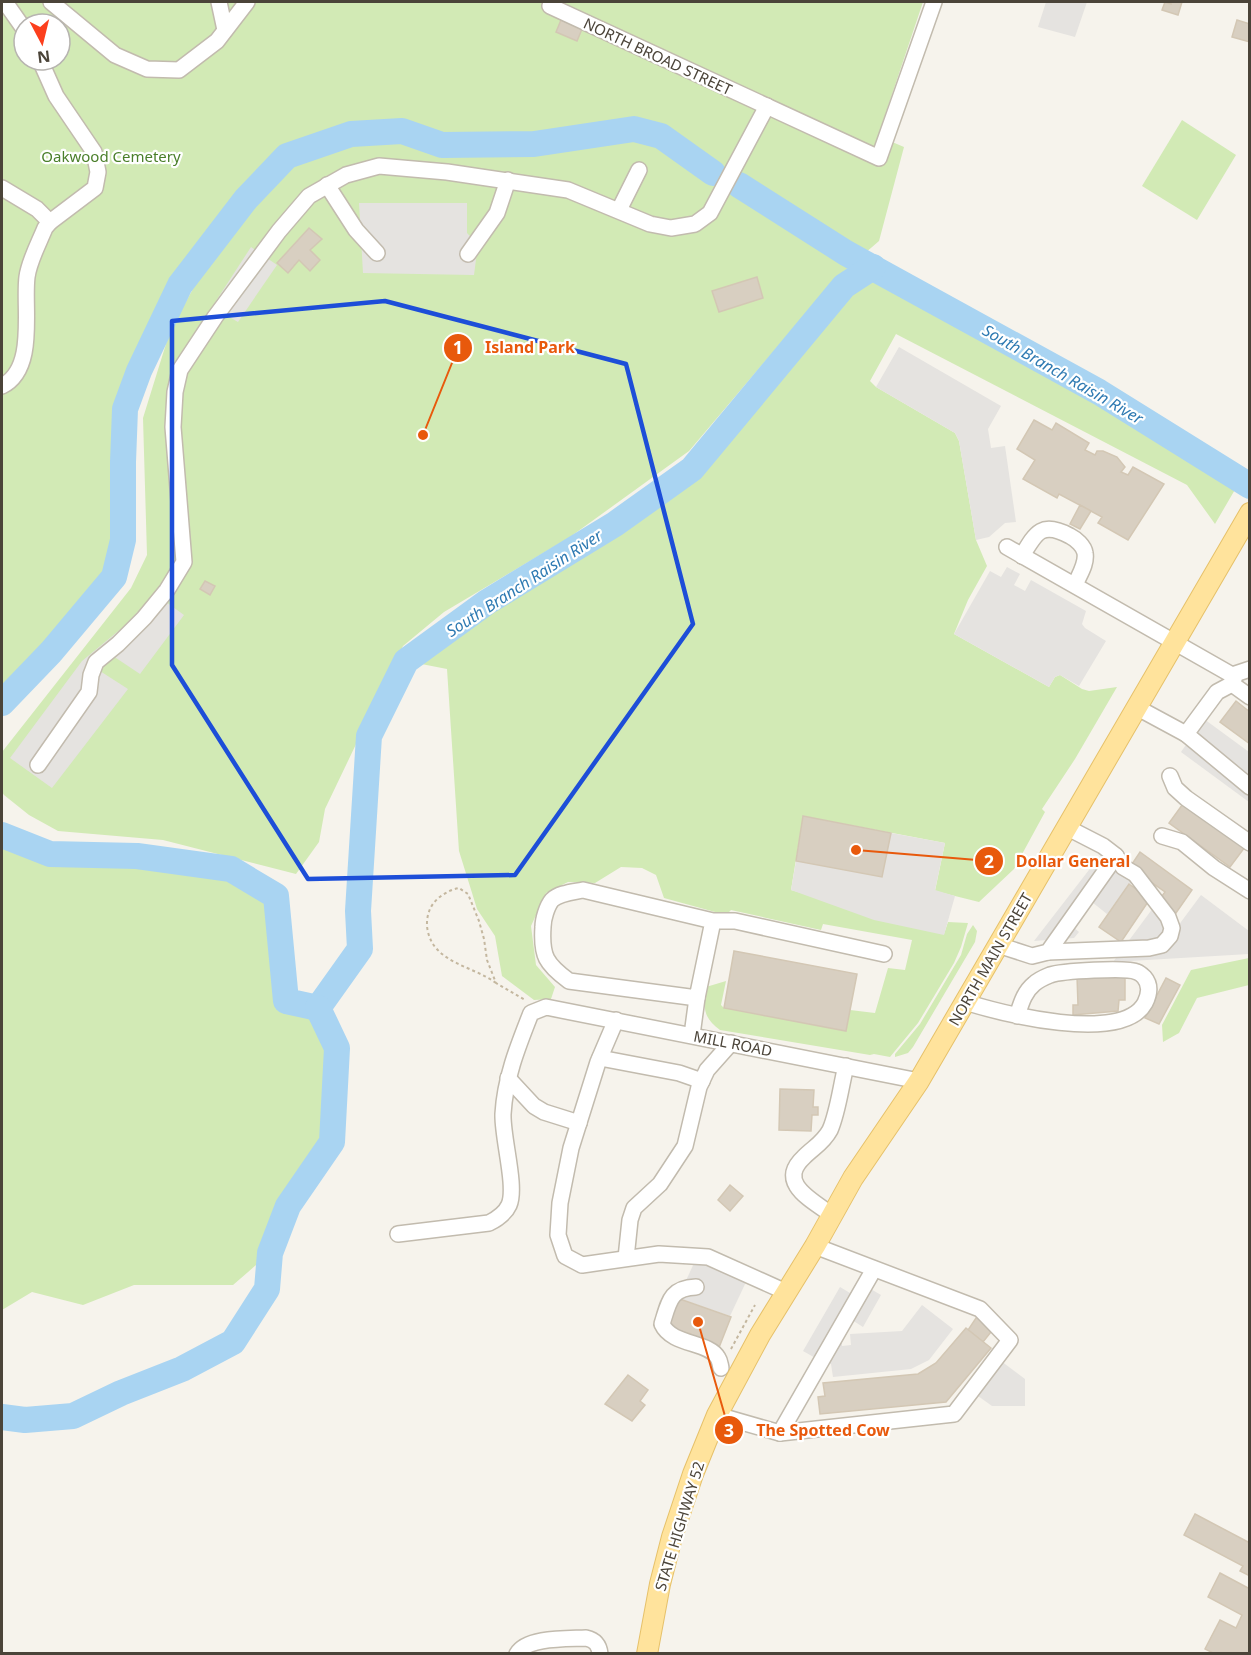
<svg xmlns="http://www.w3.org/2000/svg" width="1251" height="1655" font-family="'Noto Sans',sans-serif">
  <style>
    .green { fill: #d2eab5; fill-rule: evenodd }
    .parking { fill: #e5e3e0 }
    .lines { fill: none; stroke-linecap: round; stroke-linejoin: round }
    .river { stroke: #a9d4f2; stroke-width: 26 }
    .building { fill: #d8cfc1; stroke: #d3c7b4; stroke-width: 1.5 }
    .minor-casing { stroke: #c2bbae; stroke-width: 18 }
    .major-casing { stroke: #e6c16a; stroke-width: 22 }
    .path { stroke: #c4b79f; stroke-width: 2; stroke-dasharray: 3 3; stroke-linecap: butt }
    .minor { stroke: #fff; stroke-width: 15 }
    .major { stroke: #ffe39c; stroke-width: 20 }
    .marked { fill: none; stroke: #1d4ed8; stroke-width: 4.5; stroke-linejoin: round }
    .labels { text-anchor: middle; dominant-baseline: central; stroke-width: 4.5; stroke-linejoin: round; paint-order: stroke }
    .street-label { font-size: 15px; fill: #4b4439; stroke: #fff }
    .park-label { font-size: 15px; fill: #4a7f2a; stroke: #fff }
    .water-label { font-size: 16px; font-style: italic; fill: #2e7ab2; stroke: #fff }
    .leader { fill: none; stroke: #e8590c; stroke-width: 2 }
    .callout-dot { fill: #e8590c; stroke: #fff; stroke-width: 2 }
    .mark-label { font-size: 18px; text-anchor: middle; font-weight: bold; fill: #fff }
    .callout-label { font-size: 16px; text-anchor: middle; font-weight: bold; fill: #e8590c; stroke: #fff; stroke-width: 4.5; stroke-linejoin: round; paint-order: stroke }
  </style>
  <rect width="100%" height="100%" fill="#f6f3ec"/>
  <g class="green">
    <path d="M2,2H923L878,136L904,147L879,241L834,280L689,451L570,537L444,612L403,646L325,809L319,842L296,874L163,840L58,831L29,815L4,795L2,792V752L131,588L147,555L143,418L170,331L213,252L254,196L290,159L322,146L417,136L402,131L351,134L287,156L246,199L180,285L139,371L125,409L123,540L114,577L2,701ZM24,24H60V60H24Z"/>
    <polygon points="1182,120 1236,155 1197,220 1142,186"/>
    <path d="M873,267L1099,392L1240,481L1215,524L1187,485L896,334L870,381L876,387L955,433L959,441L976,540L987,566L968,600L954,634L1049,687L1055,677L1060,675L1082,689L1089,691L1117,687L1075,759L1042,809L1045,812L1014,869L979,902L935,891L945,843L803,816L791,890L944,934L948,922L968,923L961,947L954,963L918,1023L890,1057L874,1054L870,1055L720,1030C703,1018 703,1007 706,987L726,981L721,1005L724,1008L846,1031L850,1010L875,1013L888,968L905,970L912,940L823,924L821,930L731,910L726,915L664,898L656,875L642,868L621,867L595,883L568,882L546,893L531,926L536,965L555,987L551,999L534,1000L502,976L495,936L477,909L459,851L447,669L406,661L487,602L615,524L691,469L844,286Z"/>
    <polygon points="2,835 50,854 137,856 231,869 276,896 286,1001 318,1008 337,1048 332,1142 288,1206 270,1253 233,1285 134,1285 83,1305 32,1292 2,1310"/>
    <polygon points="973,925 977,931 975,942 913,1047 908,1053 895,1057 895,1054 920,1024 961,955 967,934"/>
    <polygon points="1249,958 1249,985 1197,998 1179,1033 1163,1042 1162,1025 1191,970"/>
  </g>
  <g class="parking">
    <polygon points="1046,2 1087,2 1075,37 1038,27"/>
    <polygon points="359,203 467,203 467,233 478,244 474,275 363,273"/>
    <polygon points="251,247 277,265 238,322 212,307"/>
    <polygon points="899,347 1001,406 988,429 991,448 1005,446 1016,522 1005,523 989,537 976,540 959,441 955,433 876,387"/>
    <polygon points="1007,567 1020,574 1014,585 1025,591 1031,580 1086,611 1082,624 1085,628 1106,641 1079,686 1060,675 1055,677 1049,687 954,634 990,571 1001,577"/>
    <polygon points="153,596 166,602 184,615 140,674 113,656 100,671 128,689 52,788 10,758 82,661 122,628"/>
    <polygon points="1204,719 1249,752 1249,802 1181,752"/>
    <polygon points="891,833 945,843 935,890 955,896 944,935 874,920 791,890 796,861 882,877"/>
    <polygon points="1099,857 1132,882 1107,914 1092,902 1073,927 1079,932 1074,938 1034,941"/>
    <polygon points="1201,895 1249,931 1249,954 1113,962 1153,908 1178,926"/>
    <polygon points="695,1261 746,1282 730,1316 678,1298"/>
    <polygon points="857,1281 881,1295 863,1327 852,1320 842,1337 842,1346 851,1345 850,1334 902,1331 922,1305 953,1329 929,1360 911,1369 833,1377 831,1364 826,1364 803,1351 840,1287 850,1293"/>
    <polygon points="993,1355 1025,1379 1025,1406 992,1406 964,1386"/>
  </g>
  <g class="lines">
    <g class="river">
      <polyline points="739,185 846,253 1099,392 1250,486"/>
      <polyline points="2,703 51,652 114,577 123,540 123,462 125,409 139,371 180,285 246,199 287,156 351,134 402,131 442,145 534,144 634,129 661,136 713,173"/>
      <polyline points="2,835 50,854 137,856 231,869 276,896 286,1001 318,1008"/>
      <polyline points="318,1008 360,949 358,911 369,736 406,661 487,602 615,524 692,469 844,286 873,267"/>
      <polyline points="2,1417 25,1420 73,1416 121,1393 182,1369 233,1342 267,1289 270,1253 288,1206 332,1142 337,1048 318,1008"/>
    </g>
  </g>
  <g class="building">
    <polygon points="1165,2 1171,4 1171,2 1182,2 1178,15 1162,10"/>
    <polygon points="561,20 582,29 577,41 556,32"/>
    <polygon points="1237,20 1250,24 1250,42 1232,37"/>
    <polygon points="309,228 322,239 310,250 320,260 310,271 299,260 288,273 277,263"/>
    <polygon points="757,277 763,298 719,312 712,291"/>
    <polygon points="1034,420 1052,430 1056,423 1089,443 1085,450 1095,455 1097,451 1103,451 1117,457 1125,467 1121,472 1128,475 1133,467 1164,484 1128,540 1098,523 1102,517 1059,494 1057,498 1023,479 1035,460 1017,449"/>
    <polygon points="1080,505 1091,511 1080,529 1070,524"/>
    <polygon points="205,581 215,586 210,595 200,589"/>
    <polygon points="1236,701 1250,712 1250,744 1220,722"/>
    <polygon points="1185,801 1248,843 1230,867 1169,823"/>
    <polygon points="803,816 891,833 882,877 796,861"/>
    <polygon points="1140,852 1192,890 1176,913 1159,900 1165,892 1130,867"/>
    <polygon points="1129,884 1150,899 1121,942 1099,927"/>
    <polygon points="734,951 857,974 846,1031 724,1008"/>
    <polygon points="1117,975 1117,977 1125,977 1125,1000 1119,1000 1118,1011 1073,1015 1073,1005 1078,1005 1077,976"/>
    <polygon points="1166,978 1180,985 1159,1024 1145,1018"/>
    <polygon points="780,1089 814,1090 813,1107 818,1107 818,1115 812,1115 811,1131 779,1130"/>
    <polygon points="730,1185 743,1196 730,1211 718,1200"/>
    <polygon points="677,1298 731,1317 718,1350 689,1339 691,1334 665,1326"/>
    <polygon points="978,1315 995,1327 983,1342 968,1330"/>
    <polygon points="966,1328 991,1348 946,1402 820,1414 818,1397 825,1396 823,1383 918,1374 936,1363"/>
    <polygon points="628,1375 648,1390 640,1401 645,1405 632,1421 605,1404"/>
    <polygon points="1195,1514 1250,1543 1250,1576 1240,1571 1243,1566 1184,1535"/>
    <polygon points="1220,1573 1250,1589 1250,1654 1215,1654 1205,1649 1220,1620 1236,1628 1242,1615 1208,1597"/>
  </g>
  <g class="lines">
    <defs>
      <g id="minor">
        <polyline points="5,2 24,29"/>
        <polyline points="51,2 115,55 147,69 179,70 217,41 247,2"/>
        <polyline points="219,2 225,30"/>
        <polyline points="550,6 879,158 934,2"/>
        <polyline points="40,60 56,96 94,152 98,172 95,188 50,222"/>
        <polyline points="327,185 356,230 377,253"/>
        <path d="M2,188L37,209L50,222L45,228C39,243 29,261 27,277C23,307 37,369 2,386"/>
        <polyline points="619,210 639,170"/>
        <polyline points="468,254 497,213 508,180"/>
        <polyline points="1007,547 1232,675 1234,679 1232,684 1217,692 1186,734 1136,707"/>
        <path d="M1022,556C1036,532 1042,521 1070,536C1076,539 1084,546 1085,553C1087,564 1079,575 1075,585"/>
        <polyline points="1232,675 1250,669"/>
        <polyline points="1232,684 1250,697"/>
        <polyline points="1186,734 1250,787"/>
        <polyline points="38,765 89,692 91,675 96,662 118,644 144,618 167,590 184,562 173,427 175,392 180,370 215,317 279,231 309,196 346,175 379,166 447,172 568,190 650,224 671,228 695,224 710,213 767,106"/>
        <polyline points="1170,776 1175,788 1186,798 1250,843"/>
        <polyline points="1162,836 1182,842 1214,868 1250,891"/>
        <path d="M713,921L697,998L569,981C546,964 541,956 543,927C543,919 547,906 552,900C559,893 573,892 583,890L713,921H735L884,954"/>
        <polyline points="998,945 1032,956 1048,952 1116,856 1103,846 1066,827"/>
        <polyline points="1048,952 1149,948 1162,945 1170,936 1172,928 1168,917 1135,874 1123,867 1116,856"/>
        <path d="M965,1002C1001,1013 1122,1045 1145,1003C1149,995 1151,985 1144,977C1142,975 1140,973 1137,972C1127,967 1061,971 1050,975C1045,977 1038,980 1034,984C1024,992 1021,1004 1017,1016"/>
        <polyline points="616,1020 598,1062 571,1148 560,1203 558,1235 565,1256 582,1265 659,1254 708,1257 786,1292"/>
        <polyline points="692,1035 697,998"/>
        <polyline points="600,1058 679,1073 702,1081"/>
        <polyline points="508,1078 534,1106 544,1112 579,1123"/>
        <path d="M832,1215C812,1200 776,1183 804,1157C814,1147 823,1143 830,1130C838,1112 841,1085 846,1066"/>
        <path d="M398,1234L489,1223C497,1219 505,1214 509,1205C517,1187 502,1137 503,1114C505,1078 518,1046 531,1013L546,1007L919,1081"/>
        <polyline points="626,1258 630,1220 634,1208 660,1184 685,1146 699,1087 707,1070 731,1043"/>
        <path d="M696,1287C670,1288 669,1302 662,1324C672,1346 709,1341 718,1358C720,1361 720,1364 721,1368"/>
        <polyline points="717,1415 780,1433 954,1414 1010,1340 980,1309 815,1246"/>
        <polyline points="780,1433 874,1269"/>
        <path d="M517,1654C527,1637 567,1639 586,1638C595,1640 599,1644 600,1654"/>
      </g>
      <polyline id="major" points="647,1654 660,1584 672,1537 693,1474 717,1415 760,1335 815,1246 853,1178 919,1081 1250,513"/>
    </defs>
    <use href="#minor" class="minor-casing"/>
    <use href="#major" class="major-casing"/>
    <g class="path">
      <path d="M496,983C473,966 435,963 428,932C426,924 427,916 430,909C435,898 448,890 459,888L468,894L479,921L484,939L487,960L496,983L525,1000"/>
      <polyline points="731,1349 755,1305"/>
    </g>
    <use href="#minor" class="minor"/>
    <use href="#major" class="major"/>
  </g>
  <path class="marked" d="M385,301L626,364L693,624L515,875L308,879L172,665V321Z"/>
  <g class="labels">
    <g class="street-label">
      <text transform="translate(658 56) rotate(25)">NORTH BROAD STREET</text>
      <text transform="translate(990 959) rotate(-60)">NORTH MAIN STREET</text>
      <text transform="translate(733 1043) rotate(11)">MILL ROAD</text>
      <text transform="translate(679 1526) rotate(-73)">STATE HIGHWAY 52</text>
    </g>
    <g class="park-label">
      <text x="111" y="156">Oakwood Cemetery</text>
    </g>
    <g class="water-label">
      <text transform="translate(1063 374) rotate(30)">South Branch Raisin River</text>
      <text transform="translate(524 583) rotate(-33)">South Branch Raisin River</text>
    </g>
  </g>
  <path class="leader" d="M423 435L458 348M856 850L989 861M698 1322L729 1430"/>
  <g class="callout-dot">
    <circle cx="423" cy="435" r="6"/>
    <circle cx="856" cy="850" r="6"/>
    <circle cx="698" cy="1322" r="6"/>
    <circle cx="458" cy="348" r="15"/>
    <circle cx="989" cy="861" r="15"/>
    <circle cx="729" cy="1430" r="15"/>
  </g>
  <g class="mark-label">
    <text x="458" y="354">1</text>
    <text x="989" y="868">2</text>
    <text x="729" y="1437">3</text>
  </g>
  <g class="callout-label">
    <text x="530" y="353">Island Park</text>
    <text x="1073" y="867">Dollar General</text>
    <text x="823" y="1436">The Spotted Cow</text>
  </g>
  <rect width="1251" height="1655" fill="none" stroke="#4b4439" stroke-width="6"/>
  <g transform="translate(42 42) rotate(173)"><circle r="28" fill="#ffffff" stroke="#b7b4b0" stroke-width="1.5"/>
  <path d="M0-4.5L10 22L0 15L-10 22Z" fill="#fc3f1d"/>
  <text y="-9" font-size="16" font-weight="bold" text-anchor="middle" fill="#4b4439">N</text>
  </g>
</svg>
